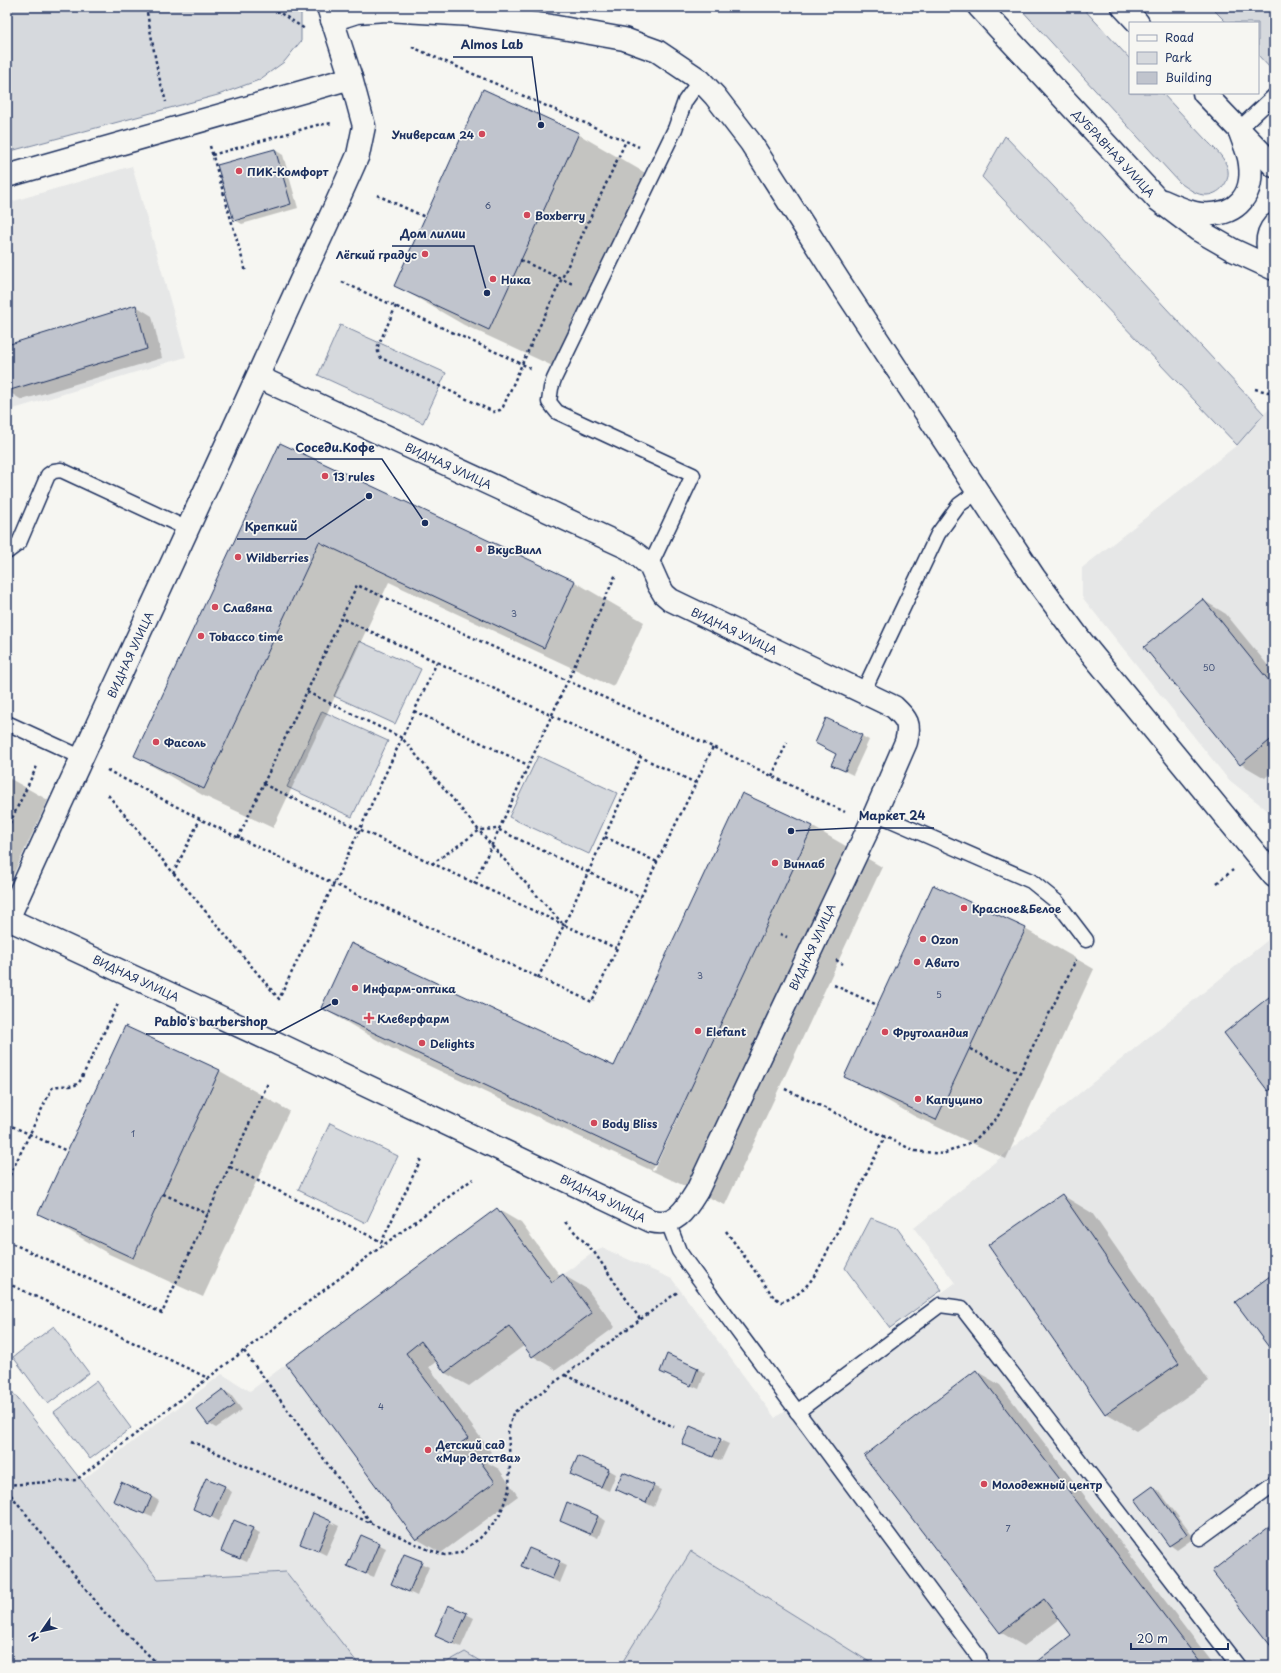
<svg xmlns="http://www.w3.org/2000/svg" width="1281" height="1673" font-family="'Playpen Sans',sans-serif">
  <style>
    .built { fill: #e6e7e7 }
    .green { fill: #d6d9dd; stroke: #78849e }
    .shadow { fill: #0003; fill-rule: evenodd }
    .building { fill: #c0c4cd; stroke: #1b2f5e }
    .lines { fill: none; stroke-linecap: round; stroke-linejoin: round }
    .lane-casing { stroke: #1b2f5e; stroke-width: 17 }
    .street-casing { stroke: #1b2f5e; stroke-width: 25 }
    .secondary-casing { stroke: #1b2f5e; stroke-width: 25 }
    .path { stroke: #1b2f5e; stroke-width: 2.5; stroke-dasharray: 3 3; stroke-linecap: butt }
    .lane { stroke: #f6f6f2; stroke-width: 14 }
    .street { stroke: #f6f6f2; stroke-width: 22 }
    .secondary { stroke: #f6f6f2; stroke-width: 22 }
    .poi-dot { fill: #d1495b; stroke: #f6f6f2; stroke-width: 1.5 }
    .labels { text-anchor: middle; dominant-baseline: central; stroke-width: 3.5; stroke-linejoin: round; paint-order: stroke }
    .number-label { font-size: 9px; fill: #44547a }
    .poi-label { font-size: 11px; font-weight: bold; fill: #1b2f5e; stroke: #f6f6f2; text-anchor: start }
    .street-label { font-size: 11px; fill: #1b2f5e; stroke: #f6f6f2 }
    .leader { fill: none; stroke: #1b2f5e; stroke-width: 1.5 }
    .callout-dot { fill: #1b2f5e; stroke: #f6f6f2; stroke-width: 1.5 }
    .callout-label { font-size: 12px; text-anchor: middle; font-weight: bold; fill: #1b2f5e; stroke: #f6f6f2; stroke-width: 3.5; stroke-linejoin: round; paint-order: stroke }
  </style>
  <rect width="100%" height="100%" fill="#f6f6f2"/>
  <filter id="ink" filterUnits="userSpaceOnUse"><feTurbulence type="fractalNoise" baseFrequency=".025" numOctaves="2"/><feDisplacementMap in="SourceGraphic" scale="8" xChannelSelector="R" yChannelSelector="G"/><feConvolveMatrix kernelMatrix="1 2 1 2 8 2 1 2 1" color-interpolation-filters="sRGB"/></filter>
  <g filter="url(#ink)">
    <g class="built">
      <polygon points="132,166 186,357 7,411 7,203"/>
      <polygon points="1274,405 1274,839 1272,814 1228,779 1082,597 1082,568 1237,445 1264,414"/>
      <polygon points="1274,935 1274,1666 488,1666 465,1652 440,1666 360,1666 286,1572 158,1579 81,1481 222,1374 250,1391 497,1208 552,1282 594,1252 603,1248 672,1279 775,1418 955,1283 914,1228"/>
    </g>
    <g class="green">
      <polygon points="7,7 301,7 301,41 284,62 259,80 218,95 7,152"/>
      <path d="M1019,7H1082L1130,59V93H1162C1177,109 1192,125 1206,140C1213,147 1222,155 1226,164C1233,178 1222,194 1207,195C1197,196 1188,188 1180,183Z"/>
      <polygon points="1211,7 1274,7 1274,68 1271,69 1258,55 1258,23 1227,23"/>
      <polygon points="1005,136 1054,187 1264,414 1237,445 982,177"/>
      <polygon points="340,325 446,373 423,423 318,375"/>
      <polygon points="359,641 421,669 395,724 334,696"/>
      <polygon points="322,711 388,741 352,817 287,787"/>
      <polygon points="538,756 617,793 589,854 509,817"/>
      <polygon points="330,1123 398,1156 366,1223 298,1190"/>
      <polygon points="871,1218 897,1228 942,1290 890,1328 845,1268"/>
      <polygon points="54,1326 89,1373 48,1404 13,1357"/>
      <polygon points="96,1381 131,1428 90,1459 54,1412"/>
      <polygon points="7,1385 158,1579 286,1572 360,1666 7,1666"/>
      <polygon points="691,1551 876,1666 620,1666"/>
      <polygon points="465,1652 488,1666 440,1666"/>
    </g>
    <g class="shadow">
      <polygon points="578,134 647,174 559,369 464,325 395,285"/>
      <polygon points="275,150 283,155 298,208 242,224 235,220"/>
      <polygon points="136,306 152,316 162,358 22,400 7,391 7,346"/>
      <polygon points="281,444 575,582 644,622 613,687 389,582 273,828 204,796 135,756"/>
      <polygon points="1203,600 1226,614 1274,673 1274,770 1265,778 1241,764"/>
      <polygon points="862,736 869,740 853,775 832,765"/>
      <polygon points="7,777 48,800 7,888"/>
      <path d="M742,794L813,827L882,867L725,1205L391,1048L322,1008L615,1067ZM682,1105H684L654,1170H652Z"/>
      <polygon points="1025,929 1094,969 1006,1159 914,1116 845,1076"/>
      <polygon points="1274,995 1274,1093 1269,1090"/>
      <polygon points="125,1027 220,1071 289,1111 203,1297 109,1254 40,1214"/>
      <polygon points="1062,1195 1092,1213 1209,1381 1137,1431 1106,1413"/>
      <polygon points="497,1209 521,1223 561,1277 563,1275 587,1289 615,1327 556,1370 533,1356 525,1345 469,1386 445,1373 437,1361 429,1367 491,1452 481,1459 499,1469 518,1496 441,1553 417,1539 287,1364"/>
      <polygon points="698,1369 705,1373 699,1389 661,1372"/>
      <polygon points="976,1371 1000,1385 1215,1666 1032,1666 1072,1635 1060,1619 1024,1646 1000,1632"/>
      <polygon points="223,1390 231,1395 242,1410 216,1428 209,1424"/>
      <polygon points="691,1427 729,1444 721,1461 684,1444"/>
      <polygon points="609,1470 616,1474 609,1491 579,1478"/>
      <polygon points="653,1486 661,1490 654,1507 616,1489"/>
      <polygon points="224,1487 232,1492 219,1521 194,1509"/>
      <polygon points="1153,1487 1160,1492 1194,1538 1177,1550 1170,1545"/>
      <polygon points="151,1496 159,1501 152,1517 122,1505"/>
      <polygon points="314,1514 339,1526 326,1555 301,1543"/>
      <polygon points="598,1516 605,1521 598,1538 569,1525"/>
      <polygon points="252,1529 260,1533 247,1562 222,1551"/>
      <polygon points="378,1544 386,1548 374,1577 356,1570"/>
      <polygon points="530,1549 567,1566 560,1583 522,1566"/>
      <polygon points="404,1555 429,1567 417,1596 392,1584"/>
      <polygon points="466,1614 474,1618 461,1647 444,1640"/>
    </g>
    <g class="building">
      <polygon points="483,89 579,133 489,330 394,286"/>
      <polygon points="275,149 291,204 234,221 217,165"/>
      <polygon points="136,305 147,349 7,391 7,345"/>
      <polygon points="280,443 575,581 544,648 319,542 204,789 134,756"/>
      <polygon points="1203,599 1274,687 1274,737 1240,765 1144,647"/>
      <polygon points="826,718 862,735 845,771 831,765 836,754 815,743"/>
      <polygon points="742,793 813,826 655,1165 321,1008 351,943 614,1066"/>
      <polygon points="933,885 1026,928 936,1120 844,1077"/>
      <polygon points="1274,993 1274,1086 1268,1091 1224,1033"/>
      <polygon points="125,1026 220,1070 133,1258 38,1214"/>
      <polygon points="1062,1194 1179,1363 1105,1414 988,1245"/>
      <polygon points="497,1208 552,1282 563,1274 592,1313 532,1357 509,1326 445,1373 421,1341 406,1353 468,1438 450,1451 460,1465 475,1454 495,1482 416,1540 286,1364"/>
      <polygon points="1274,1273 1274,1354 1235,1302"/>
      <polygon points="667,1354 698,1368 691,1386 660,1372"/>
      <polygon points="976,1370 1203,1666 1031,1666 1071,1635 1044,1599 1000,1633 864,1456"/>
      <polygon points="223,1389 235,1405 208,1425 196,1409"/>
      <polygon points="690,1426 721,1439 713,1457 682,1444"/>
      <polygon points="578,1456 609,1469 601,1487 570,1474"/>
      <polygon points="623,1472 654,1485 646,1503 615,1489"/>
      <polygon points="206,1478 225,1486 211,1517 193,1509"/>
      <polygon points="121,1482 152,1496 144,1514 113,1501"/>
      <polygon points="1153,1486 1187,1534 1169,1546 1135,1499"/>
      <polygon points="567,1502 598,1516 590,1534 560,1521"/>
      <polygon points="313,1513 331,1521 318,1551 300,1544"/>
      <polygon points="234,1520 253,1528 240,1559 221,1551"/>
      <polygon points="1274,1523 1274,1650 1212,1571"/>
      <polygon points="361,1535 379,1543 366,1574 347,1566"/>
      <polygon points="529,1548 560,1561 552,1579 521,1566"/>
      <polygon points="404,1554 422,1561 409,1592 391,1584"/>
      <polygon points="448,1605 467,1613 453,1644 435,1636"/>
    </g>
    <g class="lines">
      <defs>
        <g id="lane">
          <polyline points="1239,129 1274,96"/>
          <polyline points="7,552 19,543 48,475 54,471 61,470 188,529"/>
          <polyline points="650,566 693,475 557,412 549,402 551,388 554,379 675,129 685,101 700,80"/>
          <polyline points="863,692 938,534 959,505 977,492"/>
          <polyline points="7,723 81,757"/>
          <polyline points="875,813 1031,881 1057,902 1086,940"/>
          <polyline points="668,1222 679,1251 688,1264 979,1657 981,1666"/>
          <polyline points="797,1412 940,1305 962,1308 1238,1666"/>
          <polyline points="1200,1538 1274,1484"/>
        </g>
        <g id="street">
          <polyline points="332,20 357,12 386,10 472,15 551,26 624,39 657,51 700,80 715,96 751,143 839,281 1034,577 1082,642 1274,876"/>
          <polyline points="7,176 351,78"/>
          <path d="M1163,201C1175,206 1189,213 1201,214C1238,217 1256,194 1249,158C1247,149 1242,139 1239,129"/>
          <path d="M1274,225C1265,235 1266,252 1274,263"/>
          <path id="s1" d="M258,377L628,548L639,556L650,566L658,584L664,594L671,600L894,707C907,719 911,724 906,742L870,825L697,1191C686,1209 676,1227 651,1221L285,1047L8,919C100,716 195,516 286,313C310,260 335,208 358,155L364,126L351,78L328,7"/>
        </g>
        <g id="secondary">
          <path id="s2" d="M979,7L1158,200L1198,230L1233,250L1274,269"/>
          <polyline points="1123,7 1138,23"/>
          <polyline points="1204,93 1274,166"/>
        </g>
      </defs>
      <use href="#lane" class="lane-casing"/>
      <use href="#street" class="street-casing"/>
      <use href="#secondary" class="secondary-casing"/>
      <g class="path">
        <polyline points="146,7 158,73 166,102"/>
        <polyline points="271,7 305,29"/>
        <polyline points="412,47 626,141"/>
        <polyline points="210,146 246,272"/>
        <polyline points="212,155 317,125 333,123"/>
        <polyline points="377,195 425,217"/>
        <polyline points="520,260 573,284"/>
        <polyline points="342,282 522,364 626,141 639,147"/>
        <polyline points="396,306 378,346 378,352 381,358 494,412 500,410 503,407 522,364 532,369"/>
        <polyline points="1255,389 1268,392 1274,390"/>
        <polyline points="307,692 402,738 491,845 562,923"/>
        <polyline points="414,711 528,765"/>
        <polyline points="107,770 200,819 334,884 592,1002 657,862 696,783 437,662"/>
        <polyline points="772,776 787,742"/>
        <polyline points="696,783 713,747"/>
        <polyline points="263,784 564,925 641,757"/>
        <polyline points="108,795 279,999 360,829 437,662 341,618"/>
        <polyline points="7,829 38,764"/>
        <polyline points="605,837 657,862"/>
        <polyline points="238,838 357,585 713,747 845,812"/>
        <polyline points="432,864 480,830 497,829 641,897"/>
        <polyline points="173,874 200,819"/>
        <polyline points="1217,883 1233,870"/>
        <path d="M474,884C521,780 570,678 616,574"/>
        <polyline points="780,934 787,937"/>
        <polyline points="836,960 843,964"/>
        <polyline points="538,978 564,925 616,948"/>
        <polyline points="834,985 877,1005"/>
        <polyline points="970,1049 1019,1073"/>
        <polyline points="785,1089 915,1151 943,1154 974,1141 997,1118 1076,960"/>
        <polyline points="7,1124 67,1151"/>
        <polyline points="230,1167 382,1242"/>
        <path d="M7,1181L52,1088C61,1083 70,1089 79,1083L119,1002"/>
        <polyline points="163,1194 208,1214"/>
        <polyline points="565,1222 594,1252 640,1319"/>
        <path d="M726,1231L773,1296L781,1302C798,1297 809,1285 818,1270L885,1137"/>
        <polyline points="7,1241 162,1313 268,1083"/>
        <polyline points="381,1243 422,1157"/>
        <polyline points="7,1283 208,1378 378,1249 473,1179"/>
        <polyline points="244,1351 372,1524"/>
        <polyline points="565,1375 674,1427"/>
        <polyline points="191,1441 429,1550 445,1555 460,1553 480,1538 499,1517 509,1490 510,1462 508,1432 513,1413 679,1291"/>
        <polyline points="7,1485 76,1480 208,1378"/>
        <polyline points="7,1490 105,1613 160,1666"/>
      </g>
      <use href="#lane" class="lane"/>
      <use href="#street" class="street"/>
      <use href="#secondary" class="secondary"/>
    </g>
  </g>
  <g class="poi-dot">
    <circle cx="482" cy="134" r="4"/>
    <circle cx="239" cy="171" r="4"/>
    <circle cx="527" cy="215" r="4"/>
    <circle cx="425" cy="254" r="4"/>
    <circle cx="493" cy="279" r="4"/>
    <circle cx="325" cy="476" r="4"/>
    <circle cx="479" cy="549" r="4"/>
    <circle cx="238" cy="557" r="4"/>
    <circle cx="215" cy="607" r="4"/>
    <circle cx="201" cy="636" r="4"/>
    <circle cx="156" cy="742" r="4"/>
    <circle cx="775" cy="863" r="4"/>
    <circle cx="964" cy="908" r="4"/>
    <circle cx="923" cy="939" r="4"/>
    <circle cx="917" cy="962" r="4"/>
    <circle cx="355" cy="988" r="4"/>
    <path d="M367 1012h4v4h4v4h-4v4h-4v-4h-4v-4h4z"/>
    <circle cx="698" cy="1031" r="4"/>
    <circle cx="885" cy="1032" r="4"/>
    <circle cx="422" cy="1043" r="4"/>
    <circle cx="918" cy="1099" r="4"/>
    <circle cx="594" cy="1123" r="4"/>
    <circle cx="428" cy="1450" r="4"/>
    <circle cx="984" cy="1484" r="4"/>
  </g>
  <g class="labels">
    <g class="number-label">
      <text x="488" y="205">6</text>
      <text x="514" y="613">3</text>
      <text x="1209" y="667">50</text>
      <text x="700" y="975">3</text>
      <text x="939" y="994">5</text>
      <text x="133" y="1133">1</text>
      <text x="381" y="1406">4</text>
      <text x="1008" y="1528">7</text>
    </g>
    <g class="poi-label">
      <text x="474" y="134" text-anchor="end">Универсам 24</text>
      <text x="247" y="171">ПИК-Комфорт</text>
      <text x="535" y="215">Boxberry</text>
      <text x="417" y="254" text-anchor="end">Лёгкий градус</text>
      <text x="501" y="279">Ника</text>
      <text x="333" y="476">13 rules</text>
      <text x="487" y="549">ВкусВилл</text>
      <text x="246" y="557">Wildberries</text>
      <text x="223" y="607">Славяна</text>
      <text x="209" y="636">Tobacco time</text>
      <text x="164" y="742">Фасоль</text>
      <text x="783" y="863">Винлаб</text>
      <text x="972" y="908">Красное&amp;Белое</text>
      <text x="931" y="939">Ozon</text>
      <text x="925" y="962">Авито</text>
      <text x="363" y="988">Инфарм-оптика</text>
      <text x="377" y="1018">Клеверфарм</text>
      <text x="706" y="1031">Elefant</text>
      <text x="893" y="1032">Фрутоландия</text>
      <text x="430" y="1043">Delights</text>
      <text x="926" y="1099">Капуцино</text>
      <text x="602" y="1123">Body Bliss</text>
      <text x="436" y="1444">Детский сад<tspan x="436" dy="13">«Мир детства»</tspan></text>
      <text x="992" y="1484">Молодежный центр</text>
    </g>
    <g class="street-label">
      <text stroke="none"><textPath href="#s2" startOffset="199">ДУБРАВНАЯ УЛИЦА</textPath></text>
      <text stroke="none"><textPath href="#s1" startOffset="210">ВИДНАЯ УЛИЦА</textPath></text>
      <text stroke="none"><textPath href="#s1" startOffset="547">ВИДНАЯ УЛИЦА</textPath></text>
      <text stroke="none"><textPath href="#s1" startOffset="2321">ВИДНАЯ УЛИЦА</textPath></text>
      <text transform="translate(812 947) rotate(-65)">ВИДНАЯ УЛИЦА</text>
      <text transform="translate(136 978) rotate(25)">ВИДНАЯ УЛИЦА</text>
      <text transform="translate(603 1198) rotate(26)">ВИДНАЯ УЛИЦА</text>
    </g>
  </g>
  <path class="leader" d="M541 125L532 57H453M487 293L474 246H392M425 523L382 459H287M369 496L306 539H237M791 831L851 828H934M335 1002L275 1034H146"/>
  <g class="callout-dot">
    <circle cx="541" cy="125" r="4"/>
    <circle cx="487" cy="293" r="4"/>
    <circle cx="425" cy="523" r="4"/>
    <circle cx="369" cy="496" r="4"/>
    <circle cx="791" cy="831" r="4"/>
    <circle cx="335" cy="1002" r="4"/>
  </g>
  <g class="callout-label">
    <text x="492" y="49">Almos Lab</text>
    <text x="433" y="238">Дом лилии</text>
    <text x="335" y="452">Соседи.Кофе</text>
    <text x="271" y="531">Крепкий</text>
    <text x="892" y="820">Маркет 24</text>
    <text x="211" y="1026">Pablo's barbershop</text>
  </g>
  <rect width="1281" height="1673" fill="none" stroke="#f6f6f2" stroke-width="24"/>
  <rect x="12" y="12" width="1257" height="1649" fill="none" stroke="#1b2f5e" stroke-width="1.5" filter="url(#ink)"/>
  <rect x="1129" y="22" width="130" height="72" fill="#f6f6f2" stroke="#9ea6b7"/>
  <rect x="1137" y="35" width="20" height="6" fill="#f6f6f2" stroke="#9ea6b7"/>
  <text x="1165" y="42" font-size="12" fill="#1b2f5e">Road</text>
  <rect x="1137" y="52" width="20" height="12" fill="#d6d9dd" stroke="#9ea6b7"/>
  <text x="1165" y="62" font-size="12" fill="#1b2f5e">Park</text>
  <rect x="1137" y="72" width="20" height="12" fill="#c0c4cd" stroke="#9ea6b7"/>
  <text x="1165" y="82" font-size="12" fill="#1b2f5e">Building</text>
  <g transform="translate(42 1631) rotate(236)" stroke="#f6f6f2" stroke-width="3" paint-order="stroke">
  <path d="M0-3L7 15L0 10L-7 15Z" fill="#1b2f5e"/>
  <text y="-6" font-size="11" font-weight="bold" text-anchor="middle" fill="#1b2f5e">N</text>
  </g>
  <path d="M1131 1643v6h97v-6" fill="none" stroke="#1b2f5e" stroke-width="2"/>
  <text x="1137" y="1643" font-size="12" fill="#1b2f5e" stroke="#f6f6f2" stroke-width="3" paint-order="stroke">20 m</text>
</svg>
